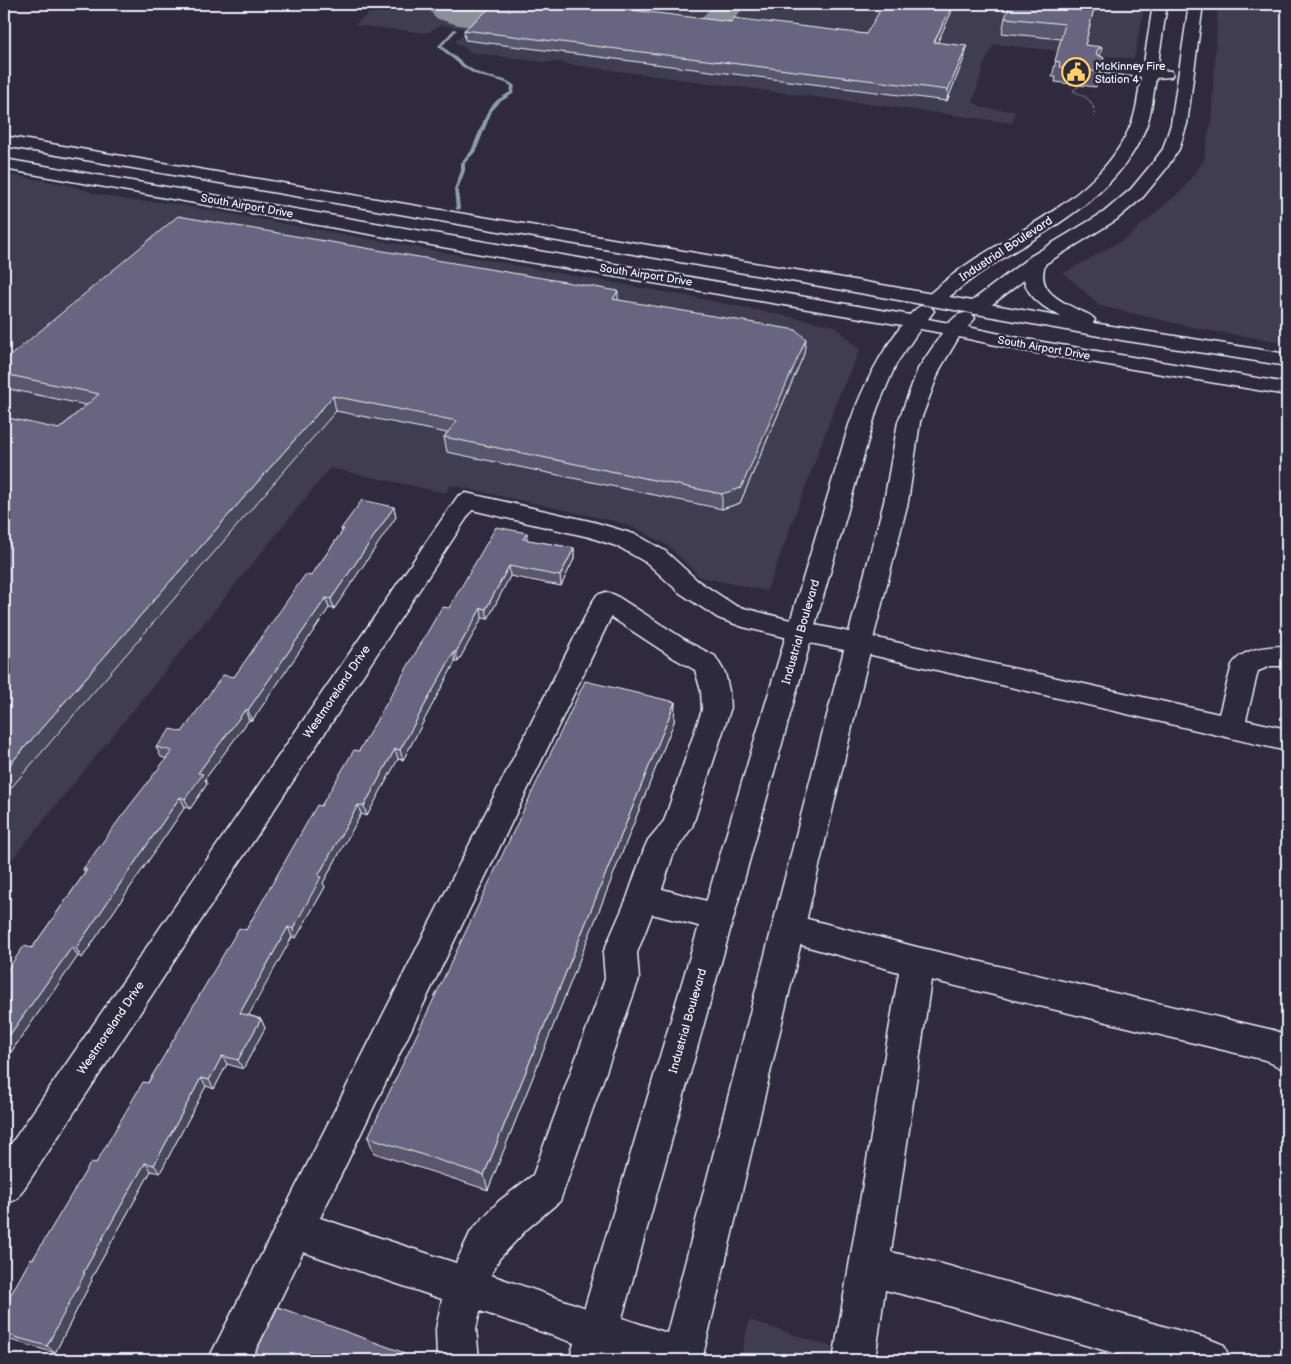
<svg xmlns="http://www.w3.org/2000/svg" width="1291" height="1364" font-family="'Balsamiq Sans',sans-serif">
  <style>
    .built { fill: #403c51 }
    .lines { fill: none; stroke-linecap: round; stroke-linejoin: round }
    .stream { fill: #8c9eac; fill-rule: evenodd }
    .taxiway { fill: #8c8e9a; fill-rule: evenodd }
    .minor-casing { stroke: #e8f1f8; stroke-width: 3 }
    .major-casing { stroke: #e8f1f8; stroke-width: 3 }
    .path { stroke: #e8f1f8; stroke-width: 2; stroke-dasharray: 0.5 2; stroke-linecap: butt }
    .minor { fill: #2f2a3d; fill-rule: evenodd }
    .major { fill: #2f2a3d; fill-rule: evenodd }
    .wall { fill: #5a576e; stroke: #e8f1f8 }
    .shaded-wall { fill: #4a475a; stroke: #e8f1f8 }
    .building { fill: #696580; stroke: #e8f1f8 }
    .labels { text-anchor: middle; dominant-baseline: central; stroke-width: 5; stroke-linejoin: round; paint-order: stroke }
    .far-poi-label { font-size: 11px; fill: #e8f1f8; stroke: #2f2a3d; text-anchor: start }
    .far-street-label { font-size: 11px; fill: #e8f1f8; stroke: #2f2a3d }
    .street-label { font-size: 12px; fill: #e8f1f8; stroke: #2f2a3d }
  </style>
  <rect width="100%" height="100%" fill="#2f2a3d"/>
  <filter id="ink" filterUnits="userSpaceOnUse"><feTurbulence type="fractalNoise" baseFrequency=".02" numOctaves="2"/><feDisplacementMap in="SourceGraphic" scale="10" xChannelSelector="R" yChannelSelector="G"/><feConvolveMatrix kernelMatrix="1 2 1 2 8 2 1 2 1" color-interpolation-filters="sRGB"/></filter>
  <g filter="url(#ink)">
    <g class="built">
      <polygon points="382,4 1145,4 1134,59 994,44 984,65 973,102 983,108 1015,111 1013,123 565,64 561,62 543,62 473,53 455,42 469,29 441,25 427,33 354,25"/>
      <polygon points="1218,4 1287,4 1287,343 1205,330 1100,306 1064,273 1128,237 1182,190 1204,161 1206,145 1211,124"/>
      <polygon points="4,174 69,185 97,194 134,201 163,202 688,296 835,326 860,350 840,393 767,591 700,577 668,546 643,532 618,522 451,485 445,493 330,468 10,862 8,861 4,866"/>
      <polygon points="749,1320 872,1360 740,1360"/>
    </g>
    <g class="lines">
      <g class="stream">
        <polygon points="481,4 486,4 482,6"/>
        <path d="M454,29L457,30L442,46L444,47C454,56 466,67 479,73C491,79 504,76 515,86L513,94L500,102L492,111L476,151L465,163V171L458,189L460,209L458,210L456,209L454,189L461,171V163L471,151L488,110L497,100L510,92L511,86C501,79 488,80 477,75C464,70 452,58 441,49L438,46Z"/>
      </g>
      <g class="taxiway">
        <polygon points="426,4 458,4 567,19 579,22 584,29 579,36 567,39 458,25 435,18"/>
        <polygon points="713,4 746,4 710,52 698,55 686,52 681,45"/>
      </g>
      <defs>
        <g id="minor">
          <path d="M1153,4H1167L1157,70L1171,71L1173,74L1171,77L1156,78C1153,95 1152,112 1146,127C1119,196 1048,229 989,267C972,278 956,291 941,304L934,306L927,304L924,300L927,296C942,283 958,270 975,259C1032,223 1100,193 1129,129C1137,113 1138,94 1141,77L1101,72L1096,71L1094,68L1096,65L1101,64L1143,69Z"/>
          <polygon points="1189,4 1203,4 1187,124 1179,149 1166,169 1143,197 1116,220 1045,264 982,312 975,314 968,312 965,308 968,304 1031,256 1104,212 1131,189 1154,161 1163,149 1171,124"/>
          <polygon points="466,493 594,522 637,535 665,551 698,581 736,606 810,625 814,632 810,639 801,641 743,627 718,618 680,593 647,563 619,547 589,537 472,510 17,1199 4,1205 4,1154 458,496"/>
          <path d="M606,592L615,595L690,643L715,656L725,673L729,691L730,710L692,827L673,855L662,889L729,907L734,917L729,927L718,931L652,914L637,953L639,979L560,1201L527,1229L499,1259L491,1275L612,1317L618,1331L612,1345L598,1351L480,1311L476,1329L479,1360H437L436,1329L442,1299L303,1252L251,1360H208L593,601L597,595ZM611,617L672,657L695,670L701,691L702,710L664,821L648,840L644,849L627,898L603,953L605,979L533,1175L499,1201L471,1231L456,1263L320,1218Z"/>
          <path d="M859,634L1219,714L1232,665C1242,648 1269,646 1287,646V666H1271L1258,671L1246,720L1287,729V751L850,650L846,643L850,636Z"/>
          <polygon points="788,914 917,947 1273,1030 1287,1036 1287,1071 1265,1060 931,980 891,1252 942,1264 1209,1339 1224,1345 1230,1360 1138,1360 942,1304 885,1290 875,1360 833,1360 899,972 776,938 772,928 776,918"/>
        </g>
        <g id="major">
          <path d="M4,136L837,277L1062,317C1038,305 1011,286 1031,256L1038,254L1045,256L1047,260C1034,288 1056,299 1078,310C1085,313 1091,314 1095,320L1093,323L1287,354V366L1121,340L837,289L4,146Z"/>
          <path d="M4,159L910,315C917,307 921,304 931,307L934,311L928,319L949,323C957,315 961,311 972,314L975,318L968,327L1019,338L1287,383V395L1019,350L959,337L940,369L920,422L908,502L872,643L702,1360H625L612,1356L611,1360H569L849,425C862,389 878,356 902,325L476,253L4,169ZM920,329L942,333L918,369L898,422L884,502L849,632L815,625L877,409L896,364ZM810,643L844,650L667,1333L622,1318Z"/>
        </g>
      </defs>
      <use href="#minor" class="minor-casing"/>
      <use href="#major" class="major-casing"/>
      <path class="path" d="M1080,85L1073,91C1087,97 1096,102 1094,118"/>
      <use href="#minor" class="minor"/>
      <use href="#major" class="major"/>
    </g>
    <g class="wall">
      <polygon points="1095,4 1085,45 1104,58 1096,87 1055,82 1056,77 1052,77 1061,39 1002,33 1005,18"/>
      <polygon points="951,13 937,43 965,56 947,101 465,40 464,30 731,22 866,34"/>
      <polygon points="618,300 804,354 740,503 722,509 447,452 444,437 447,433 336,411 59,429 86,405 4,388 4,361"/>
      <polygon points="394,507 396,517 334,609 329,608 252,721 249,720 205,779 207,784 190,809 185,807 82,958 78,956 4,1062 4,974 32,948 85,873 83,869 167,759 161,757 156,747 182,732 234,677 311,576 342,532 341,529"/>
      <polygon points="527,540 574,548 574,559 561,586 510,576 488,619 482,618 458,662 455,662 403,760 398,759 367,816 361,814 323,883 325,887 296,938 292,937 248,1015 261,1019 265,1028 243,1069 227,1064 214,1089 206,1086 160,1173 151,1171 91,1279 92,1280 55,1353 4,1338 4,1304 5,1305 33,1259 96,1163 246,930 321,806 359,751 449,608"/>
      <polygon points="675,702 674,722 488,1190 374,1153 368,1137"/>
    </g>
    <g class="shaded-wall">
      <polygon points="953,4 951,13 933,52 934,42"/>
      <polygon points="967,46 965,56 947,101 948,90"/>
      <polygon points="1102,47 1098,63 1096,54 1098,49"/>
      <polygon points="618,291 618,305 613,299"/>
      <polygon points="806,339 804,354 740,503 722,509 722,494"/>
      <polygon points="333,396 336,411 4,796 4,771"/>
      <polygon points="394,507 396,517 334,609 331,599"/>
      <polygon points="527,533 527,543 523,539"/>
      <polygon points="574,548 574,559 561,586 560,576"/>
      <polygon points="509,566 510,576 488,619 486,609"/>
      <polygon points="326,598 329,608 252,721 248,710"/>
      <polygon points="481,608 482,618 458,662 456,652"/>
      <polygon points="454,652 455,662 403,760 400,750"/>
      <polygon points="675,702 674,722 488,1190 484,1175"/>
      <polygon points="245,710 249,720 205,779 207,784 190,809 185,799 198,773"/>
      <polygon points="395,749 398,759 367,816 364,806"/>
      <polygon points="180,797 185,807 82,958 76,948"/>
      <polygon points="358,805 361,814 323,883 325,887 296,938 293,929 318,876"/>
      <polygon points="288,927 292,937 245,1022 240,1013"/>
      <polygon points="72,947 78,956 4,1062 4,1043"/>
      <polygon points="261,1019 265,1028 243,1069 238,1060"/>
      <polygon points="222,1056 227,1064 214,1089 209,1080"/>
      <polygon points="201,1078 206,1086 160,1173 154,1165"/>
      <polygon points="145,1163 151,1171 91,1279 92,1280 55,1353 47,1346 83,1273"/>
      <polygon points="402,1352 406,1360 399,1360"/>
    </g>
    <g class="building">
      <polygon points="495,4 582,4 731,22 733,18 866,34 884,4 953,4 934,42 967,46 948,90 464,30"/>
      <polygon points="1010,4 1095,4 1085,45 1102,47 1098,49 1096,54 1104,58 1100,72 1059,67 1060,62 1055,61 1065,24 1005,18"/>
      <polygon points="178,216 618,291 613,299 796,330 806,339 741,488 722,494 444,437 457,421 333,396 4,771 4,417 59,429 99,394 4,374 4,361"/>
      <polygon points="362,500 394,507 331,599 326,598 248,710 245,710 198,773 203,774 185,799 180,797 76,948 72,947 4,1043 4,974 24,946 32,948 87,870 83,869 121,817 172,751 156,747 171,729 182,732 223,675 234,677 305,575 311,576 344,529 341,529"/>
      <polygon points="496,527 527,533 523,539 574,548 560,576 509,566 486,609 481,608 456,652 454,652 400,750 395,749 364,806 358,805 318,876 321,877 293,929 288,927 240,1013 261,1019 238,1060 222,1056 209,1080 201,1078 154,1165 145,1163 83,1273 85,1273 47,1346 4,1334 4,1304 5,1305 31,1258 33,1259 91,1162 96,1163 143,1082 148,1083 239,928 246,930 317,805 321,806 354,750 359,751 442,607 449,608"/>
      <polygon points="585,681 675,702 484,1175 368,1137"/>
      <polygon points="278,1307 402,1352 399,1360 252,1360"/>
    </g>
  </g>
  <defs>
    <symbol id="civic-ring" viewBox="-11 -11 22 22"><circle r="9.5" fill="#2f2a3d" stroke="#ffd166" stroke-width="1.5"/><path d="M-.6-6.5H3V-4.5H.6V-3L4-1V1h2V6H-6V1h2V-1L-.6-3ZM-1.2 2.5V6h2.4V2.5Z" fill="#ffd166"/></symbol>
  </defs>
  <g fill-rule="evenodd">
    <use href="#civic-ring" x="1060" y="56" width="32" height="32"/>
  </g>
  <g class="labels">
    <g class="far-poi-label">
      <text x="1095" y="66">McKinney Fire<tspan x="1095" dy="13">Station 4</tspan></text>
    </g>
    <g class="far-street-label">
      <text transform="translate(247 206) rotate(10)">South Airport Drive</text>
      <text transform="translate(646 275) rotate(9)">South Airport Drive</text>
      <text transform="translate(1044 348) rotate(10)">South Airport Drive</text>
    </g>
    <g class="street-label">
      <text transform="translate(1006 249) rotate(-33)">Industrial Boulevard</text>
      <text transform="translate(801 632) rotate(-74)">Industrial Boulevard</text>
      <text transform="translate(337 692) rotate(-56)">Westmoreland Drive</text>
      <text transform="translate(688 1021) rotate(-74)">Industrial Boulevard</text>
      <text transform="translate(111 1028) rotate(-56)">Westmoreland Drive</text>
    </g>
  </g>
  <rect width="1291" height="1364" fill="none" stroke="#2f2a3d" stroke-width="20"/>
  <rect x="10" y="10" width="1271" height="1344" fill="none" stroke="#e8f1f8" stroke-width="2" filter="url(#ink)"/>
</svg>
